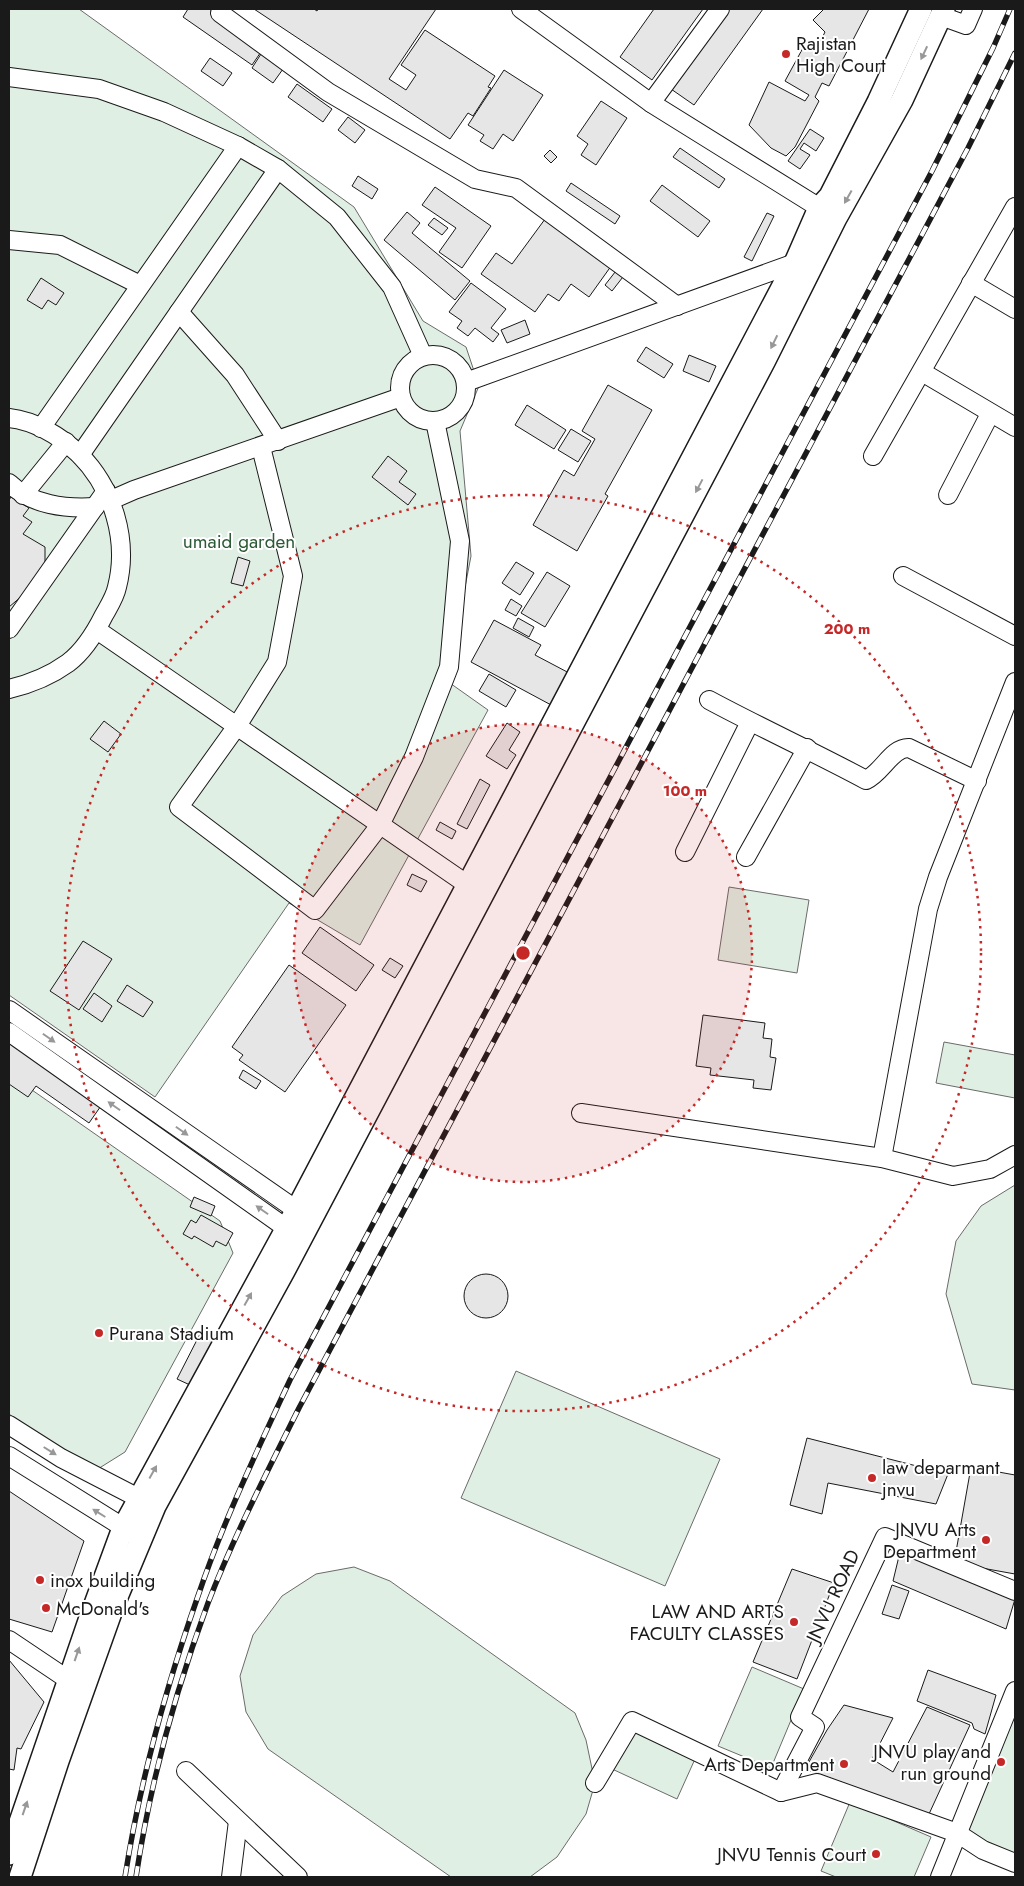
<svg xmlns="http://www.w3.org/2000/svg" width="1024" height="1886" font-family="Jost,sans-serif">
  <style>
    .green { fill: #e0efe3; stroke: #6a6a6a }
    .building { fill: #e6e6e6; stroke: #1a1a1a }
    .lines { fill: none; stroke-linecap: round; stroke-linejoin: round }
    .minor-casing { stroke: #1a1a1a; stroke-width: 20 }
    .major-casing { stroke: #1a1a1a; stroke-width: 24 }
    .minor { stroke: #fff; stroke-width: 18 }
    .major { stroke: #fff; stroke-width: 21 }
    .rail-casing { stroke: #1a1a1a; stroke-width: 5.5 }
    .rail { stroke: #fff; stroke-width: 4; stroke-dasharray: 11; stroke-linecap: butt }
    .oneway { fill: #989898 }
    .ring { fill: none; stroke: #c62828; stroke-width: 2.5; stroke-dasharray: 2.5 5 }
    .poi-dot { fill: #c62828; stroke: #fff; stroke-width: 2 }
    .labels { text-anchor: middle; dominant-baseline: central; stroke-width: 4; stroke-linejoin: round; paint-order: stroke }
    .poi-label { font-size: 19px; fill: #1a1a1a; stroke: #fff; text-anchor: start }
    .park-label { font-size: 19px; fill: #2b5a34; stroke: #fff }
    .street-label { font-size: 19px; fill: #1a1a1a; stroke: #fff }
    .centre { fill: #c62828; stroke: #fff; stroke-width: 2.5 }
    .ring-label { font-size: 15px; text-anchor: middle; font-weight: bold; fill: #c62828; stroke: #fff; stroke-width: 4; stroke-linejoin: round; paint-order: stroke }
  </style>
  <rect width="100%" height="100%" fill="#fff"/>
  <g class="green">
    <polygon points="9,9 79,9 354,207 423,321 466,347 479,386 460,431 471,556 447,681 488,710 360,945 289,903 155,1097 9,995"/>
    <polygon points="729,887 809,900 797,973 718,960"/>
    <polygon points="944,1042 1015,1055 1015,1098 936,1083"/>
    <polygon points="9,1074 220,1221 233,1253 125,1452 93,1472 9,1414"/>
    <polygon points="1015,1185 1015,1390 972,1384 946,1294 956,1241 981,1206"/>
    <polygon points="516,1371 720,1459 665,1586 461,1498"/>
    <polygon points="354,1567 390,1581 575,1713 586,1740 595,1783 586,1814 557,1857 530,1877 451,1877 268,1749 246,1712 240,1676 253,1635 282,1596 316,1574"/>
    <polygon points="752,1667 804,1689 771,1768 718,1746"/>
    <polygon points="1015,1691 1015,1859 963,1837"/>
    <polygon points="630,1729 695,1759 677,1799 612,1769"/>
    <polygon points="850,1802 931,1837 914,1877 836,1877 821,1871"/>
  </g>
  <g class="building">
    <polygon points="188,9 211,9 265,46 252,65 183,17"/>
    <polygon points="254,9 314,9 317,11 318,9 436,9 389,79 406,90 416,75 401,65 425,30 495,76 488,87 491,88 473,116 468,113 450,139"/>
    <polygon points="654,9 703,9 652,80 620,57"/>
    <polygon points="728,9 763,9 694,105 671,89"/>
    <polygon points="824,9 869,9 829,86 822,83 815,97 819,101 795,147 786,156 771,148 749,125 769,82 805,101 809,95 785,81 804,46 815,52 825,32 813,20"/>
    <polygon points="261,54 283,69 273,83 252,68"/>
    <polygon points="210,58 232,73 223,86 201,71"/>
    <polygon points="504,70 543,95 513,141 503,134 493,149 480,141 484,135 468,125"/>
    <polygon points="297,84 332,109 323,122 288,97"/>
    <polygon points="601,101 627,118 596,165 581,155 588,144 577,136"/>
    <polygon points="348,117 365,130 355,143 338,130"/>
    <polygon points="810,129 824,138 816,151 804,143 800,149 810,155 800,169 788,161"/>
    <polygon points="680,148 725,179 719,188 673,157"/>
    <polygon points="550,150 557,157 551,163 544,156"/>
    <polygon points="358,176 378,189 372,199 352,186"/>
    <polygon points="571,183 620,216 615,224 566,191"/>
    <polygon points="662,185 710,221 698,237 650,201"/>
    <polygon points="435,187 491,226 462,268 439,252 456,228 422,205"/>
    <polygon points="407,212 420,223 412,233 470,281 455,300 384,240"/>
    <polygon points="767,213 774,216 752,261 744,257"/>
    <polygon points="548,215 614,262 589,297 571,284 559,301 548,294 535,312 481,274 496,253 512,264"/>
    <polygon points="434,218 448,228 442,235 428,225"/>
    <polygon points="619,267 626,273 612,291 605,285"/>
    <polygon points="41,278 64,293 56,305 48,300 42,309 27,300"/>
    <polygon points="471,283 506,309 491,328 499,334 493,342 475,328 468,336 457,328 462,321 449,312"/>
    <polygon points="525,320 530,334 507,343 501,330"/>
    <polygon points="646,347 673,364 664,378 637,361"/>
    <polygon points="689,355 716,366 709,382 683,371"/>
    <polygon points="608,385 652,410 605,494 608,496 577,551 533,525 564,470 574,476 595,439 582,431"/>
    <polygon points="527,405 566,430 554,449 515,425"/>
    <polygon points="571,429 591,441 578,462 558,450"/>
    <polygon points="388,456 407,471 399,482 416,494 408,505 372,477"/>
    <polygon points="11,497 29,508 23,516 32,522 23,534 45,547 45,562 22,596 9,607 9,500"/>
    <polygon points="238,557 250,561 243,586 231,583"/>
    <polygon points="516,562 534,573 520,595 502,583"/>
    <polygon points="547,572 570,586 545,627 521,613"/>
    <polygon points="511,599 522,606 516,616 505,610"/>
    <polygon points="518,618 534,627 529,637 513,628"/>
    <polygon points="494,620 541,645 535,655 571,674 553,706 471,662"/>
    <polygon points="489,674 516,690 506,707 479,691"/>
    <polygon points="104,721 121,734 108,752 90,739"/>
    <polygon points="507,723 520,732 509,750 516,755 507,769 486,756"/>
    <polygon points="480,779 490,785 467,829 457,824"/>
    <polygon points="440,822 456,831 452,839 436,830"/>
    <polygon points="412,874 427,881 421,892 407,885"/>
    <polygon points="320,927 374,965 356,991 302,953"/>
    <polygon points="83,941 112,959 79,1010 50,991"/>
    <polygon points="390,958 403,966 395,978 382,970"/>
    <polygon points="289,965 346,1005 285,1092 239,1060 243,1055 232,1047"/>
    <polygon points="127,985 153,1002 143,1017 117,1001"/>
    <polygon points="94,993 112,1006 102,1022 83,1009"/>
    <polygon points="703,1015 765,1023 763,1038 772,1039 770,1057 776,1058 771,1090 753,1088 754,1080 710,1075 711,1068 696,1066"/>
    <polygon points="9,1037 103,1103 89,1123 36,1086 28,1097 9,1084"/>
    <polygon points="243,1070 261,1081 256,1089 239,1078"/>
    <polygon points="194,1197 215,1206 211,1216 190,1207"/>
    <polygon points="201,1215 233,1233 226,1246 216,1241 213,1247 194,1236 192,1239 183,1234 191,1220 196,1223"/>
    <circle cx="486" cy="1296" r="22"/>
    <polygon points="201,1332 214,1338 190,1385 177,1379"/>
    <polygon points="807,1438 948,1474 936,1504 828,1483 822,1514 790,1505"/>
    <polygon points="971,1467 1015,1475 1015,1574 954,1563"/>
    <polygon points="9,1491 84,1541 52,1632 9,1619"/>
    <polygon points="900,1552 1015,1599 1006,1629 893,1581"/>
    <polygon points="792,1569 834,1583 797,1679 753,1662"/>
    <polygon points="892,1585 909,1591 899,1619 882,1614"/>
    <polygon points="9,1660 44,1702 21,1749 17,1748 14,1770 9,1769"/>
    <polygon points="928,1670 996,1695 985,1734 974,1729 972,1723 917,1701"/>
    <polygon points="844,1705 893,1718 872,1759 893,1772 927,1707 970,1725 929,1814 805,1769 827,1730"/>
  </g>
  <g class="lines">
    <defs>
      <g id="minor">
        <polyline points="521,9 651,103 831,215"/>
        <polyline points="220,13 328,92 475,179 516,188 677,306"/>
        <polyline points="941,16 966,25 973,9"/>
        <polyline points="9,77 99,89 164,112 238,146 278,169 337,217 392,287 423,356"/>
        <polyline points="651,103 720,9"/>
        <polyline points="9,240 60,245 140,285"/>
        <polyline points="971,283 1015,309"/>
        <polyline points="179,312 235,375 278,441"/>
        <circle cx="433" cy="388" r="33"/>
        <polyline points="922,372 1015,427"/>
        <polyline points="466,382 795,263"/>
        <path d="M9,418C35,421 60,436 79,454C113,488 129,540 117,587C115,597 109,606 104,615C95,633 84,651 68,663C50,676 30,684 9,689"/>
        <polyline points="41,428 238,146"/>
        <polyline points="261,447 293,576 277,662 237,726 179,807 315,910 380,825 414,757 449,667 460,541 435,421"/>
        <polyline points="80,455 278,169"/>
        <polyline points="873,456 1015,207"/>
        <path d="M9,483C31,505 66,509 95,507"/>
        <polyline points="23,495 66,442"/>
        <polyline points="948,495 990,414"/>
        <polyline points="109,501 134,490 401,397"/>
        <polyline points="903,576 1015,636"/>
        <polyline points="9,629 106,491"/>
        <polyline points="97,630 468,885"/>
        <path d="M709,700C761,728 814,752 866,780C882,773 892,747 909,748L977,781"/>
        <polyline points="685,852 750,722"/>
        <polyline points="746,857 807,748"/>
        <polyline points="9,1010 308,1218"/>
        <polyline points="9,1032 296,1235"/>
        <polyline points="581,1113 882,1158 953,1176 990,1169 1015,1155"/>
        <polyline points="882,1158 928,909 938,877 1015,682"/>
        <polyline points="9,1425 61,1458 150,1504"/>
        <polyline points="9,1456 134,1534"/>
        <polyline points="9,1640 79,1687"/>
        <polyline points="186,1771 298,1877"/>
        <polyline points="595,1783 632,1721 781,1792 817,1783 957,1833 983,1850 1015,1863"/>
        <polyline points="781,1792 815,1727 800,1717 885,1537 1015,1591"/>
        <polyline points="231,1877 238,1821"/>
        <polyline points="940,1877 1015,1691"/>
      </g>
      <g id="major">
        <polyline points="9,1854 90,1618 123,1528 296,1211 795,263 819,208 830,196 878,102 921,9"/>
        <polyline points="20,1877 58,1761 114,1604 155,1506 284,1271 765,360 836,218 902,100 944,9"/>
      </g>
    </defs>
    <use href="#minor" class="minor-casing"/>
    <use href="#major" class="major-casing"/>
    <use href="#minor" class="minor"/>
    <use href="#major" class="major"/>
    <defs>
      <g id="rail">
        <path d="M125,1877C140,1781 166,1687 198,1596C223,1522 257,1451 290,1380L932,171L993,48L1010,9"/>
        <path d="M136,1877C150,1784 175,1692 208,1603C234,1536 267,1472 299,1408L968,148L1015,53"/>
      </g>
    </defs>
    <use href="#rail" class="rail-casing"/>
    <use href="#rail" class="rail"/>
  </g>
  <defs><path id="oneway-solid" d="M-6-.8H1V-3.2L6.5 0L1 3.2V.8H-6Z" transform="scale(1.25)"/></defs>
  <g class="oneway">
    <use href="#oneway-solid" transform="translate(924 53) rotate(115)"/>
    <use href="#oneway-solid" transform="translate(848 197) rotate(119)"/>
    <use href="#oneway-solid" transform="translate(774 342) rotate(116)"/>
    <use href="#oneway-solid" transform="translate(699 486) rotate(118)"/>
    <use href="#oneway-solid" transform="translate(49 1038) rotate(35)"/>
    <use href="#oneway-solid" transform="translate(114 1106) rotate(-145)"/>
    <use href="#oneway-solid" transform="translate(182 1131) rotate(35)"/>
    <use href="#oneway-solid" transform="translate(262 1210) rotate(-145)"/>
    <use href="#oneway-solid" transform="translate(248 1299) rotate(-61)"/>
    <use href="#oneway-solid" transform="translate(50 1451) rotate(32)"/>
    <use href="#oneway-solid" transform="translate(153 1472) rotate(-61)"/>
    <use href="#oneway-solid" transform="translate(99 1513) rotate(-148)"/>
    <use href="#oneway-solid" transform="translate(77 1654) rotate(-71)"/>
    <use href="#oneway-solid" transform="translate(25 1808) rotate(-71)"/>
  </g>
  <circle cx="523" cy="953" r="229" fill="#c62828" fill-opacity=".12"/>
  <g class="ring">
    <circle cx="523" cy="953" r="229"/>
    <circle cx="523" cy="953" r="458"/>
  </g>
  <g class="poi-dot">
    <circle cx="786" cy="54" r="5"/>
    <circle cx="99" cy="1333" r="5"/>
    <circle cx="872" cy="1478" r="5"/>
    <circle cx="986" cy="1540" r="5"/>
    <circle cx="40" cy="1580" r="5"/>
    <circle cx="46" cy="1608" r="5"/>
    <circle cx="794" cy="1622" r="5"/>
    <circle cx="1001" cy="1762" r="5"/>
    <circle cx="844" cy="1764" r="5"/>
    <circle cx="876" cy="1854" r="5"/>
  </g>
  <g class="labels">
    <g class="poi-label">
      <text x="796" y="43">Rajistan<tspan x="796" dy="22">High Court</tspan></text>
      <text x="109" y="1333">Purana Stadium</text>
      <text x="882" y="1467">law deparmant<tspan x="882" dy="22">jnvu</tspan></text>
      <text x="976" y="1529" text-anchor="end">JNVU Arts<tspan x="976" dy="22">Department</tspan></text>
      <text x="50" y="1580">inox building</text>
      <text x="56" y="1608">McDonald's</text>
      <text x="784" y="1611" text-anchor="end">LAW AND ARTS<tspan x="784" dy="22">FACULTY CLASSES</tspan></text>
      <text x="991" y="1751" text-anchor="end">JNVU play and<tspan x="991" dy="22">run ground</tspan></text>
      <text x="834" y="1764" text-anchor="end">Arts Department</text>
      <text x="866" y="1854" text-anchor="end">JNVU Tennis Court</text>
    </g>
    <g class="park-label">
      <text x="239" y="541">umaid garden</text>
    </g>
    <g class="street-label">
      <text transform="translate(833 1596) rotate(-65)">JNVU ROAD</text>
    </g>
  </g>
  <circle cx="523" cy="953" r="8" class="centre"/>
  <g class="ring-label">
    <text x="847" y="634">200 m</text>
    <text x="685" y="796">100 m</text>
  </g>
  <rect width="1024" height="1886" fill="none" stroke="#1a1a1a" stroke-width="20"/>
</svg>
